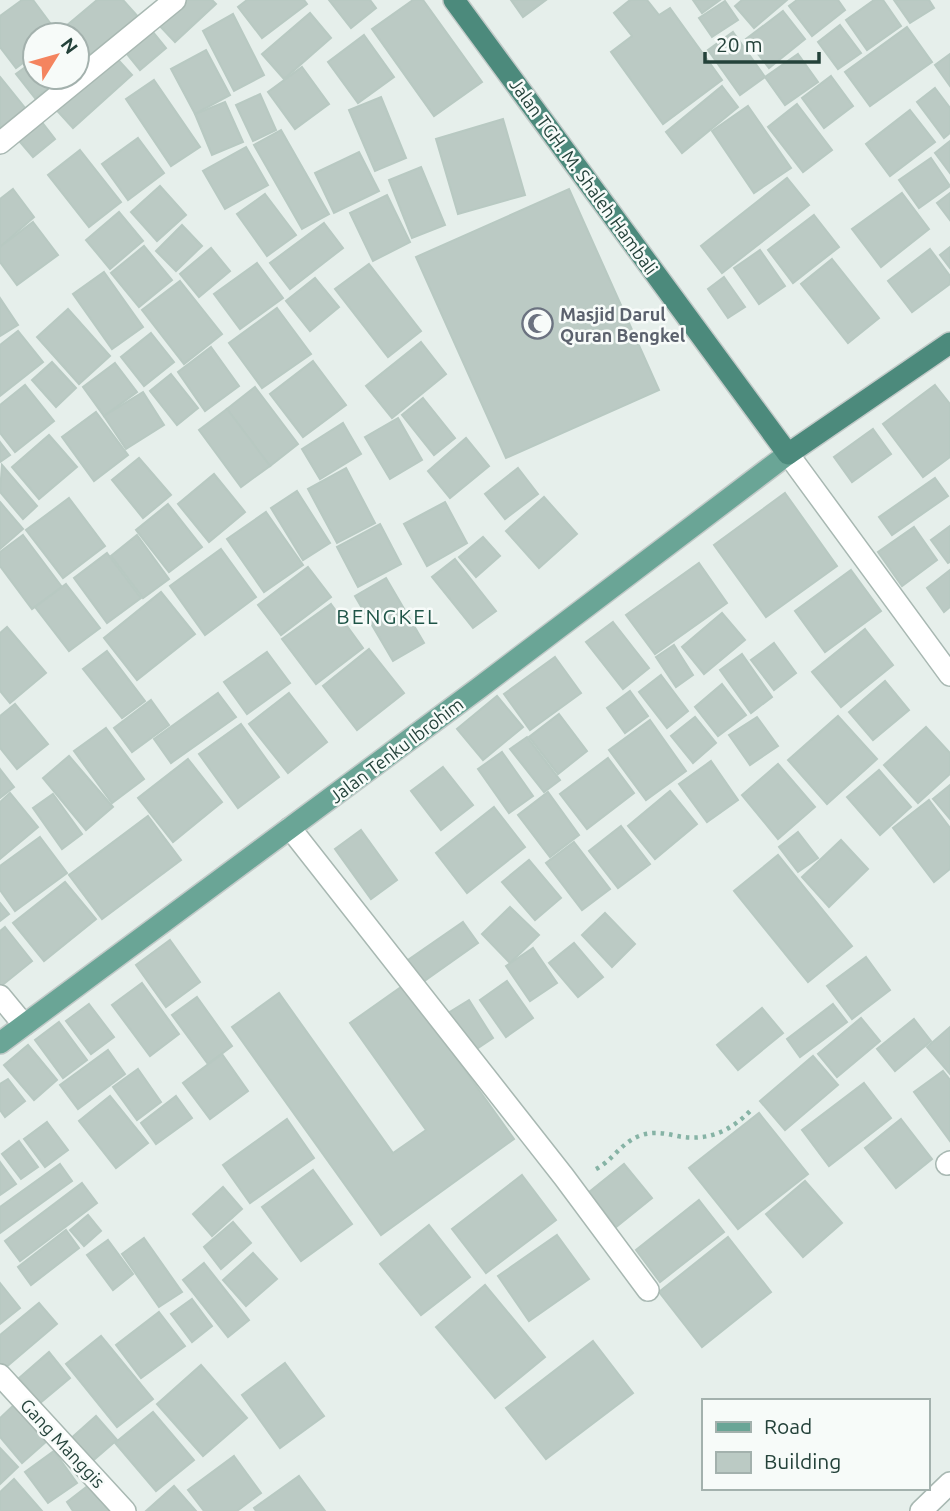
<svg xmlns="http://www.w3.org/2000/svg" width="950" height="1511" font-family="Ubuntu,sans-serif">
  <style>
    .building { fill: #bbcac4; stroke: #b8c9c2; stroke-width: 2 }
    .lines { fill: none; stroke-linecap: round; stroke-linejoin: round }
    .minor-casing { stroke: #a8b8b2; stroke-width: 24 }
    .tertiary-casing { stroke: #a8b8b2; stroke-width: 24 }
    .primary-casing { stroke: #c2cac8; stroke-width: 24 }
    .trunk-casing { stroke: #c2cac8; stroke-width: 24 }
    .path { stroke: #86b3a5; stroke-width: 4.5; stroke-dasharray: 3.5 5; stroke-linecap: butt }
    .minor { stroke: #fff; stroke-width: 21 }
    .tertiary { stroke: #fff; stroke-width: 21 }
    .primary { stroke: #6aa596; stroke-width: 21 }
    .trunk { stroke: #4c8a7c; stroke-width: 21 }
    .labels { text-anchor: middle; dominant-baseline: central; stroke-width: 5; stroke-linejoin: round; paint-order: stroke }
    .street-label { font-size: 18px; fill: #24423a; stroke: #f7fbf9 }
    .worship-label { font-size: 18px; font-weight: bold; fill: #5b616d; stroke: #f7fbf9; text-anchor: start }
    .quarter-label { font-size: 21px; letter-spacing: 2px; fill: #1f5548; stroke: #f7fbf9 }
  </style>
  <rect width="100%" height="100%" fill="#e6efeb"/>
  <g class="building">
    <polygon points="22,0 33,0 59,35 35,35 35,54 16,68 0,47 0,16"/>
    <polygon points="97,0 123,0 140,19 88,63 77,50 77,35 64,35 60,31"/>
    <polygon points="181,0 212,0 216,4 175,42 157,23"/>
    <polygon points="247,0 304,0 307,4 262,38 238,7"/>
    <polygon points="329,0 370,0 376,8 351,28"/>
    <polygon points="413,0 423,0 482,82 434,116 372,29"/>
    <polygon points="511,0 546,0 523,17"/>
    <polygon points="630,0 647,0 659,15 670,8 722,80 663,124 611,52 632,36 614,13"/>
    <polygon points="693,0 720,0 702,13"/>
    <polygon points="742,0 787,0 754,28 735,6"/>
    <polygon points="797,0 838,0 845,10 812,36 789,6"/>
    <polygon points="874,0 883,0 901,26 867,50 846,20"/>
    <polygon points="894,0 929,0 934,8 910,23"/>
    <polygon points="725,1 738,20 712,37 699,18"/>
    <polygon points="783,11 805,39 769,68 746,39"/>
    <polygon points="310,13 331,38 284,79 262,54"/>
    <polygon points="233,14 264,75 234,91 203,31"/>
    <polygon points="840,25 861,53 838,69 818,42"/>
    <polygon points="148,26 166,48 140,70 122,48"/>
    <polygon points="907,27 932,62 870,106 845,72"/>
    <polygon points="733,32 765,77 740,95 708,50"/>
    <polygon points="364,35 394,77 358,103 328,62"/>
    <polygon points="206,50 230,95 195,114 171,69"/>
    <polygon points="111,52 132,75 73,128 52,105"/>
    <polygon points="798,54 818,82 785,105 765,77"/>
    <polygon points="950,54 950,86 935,65"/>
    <polygon points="35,60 35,77 63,77 35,98 16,74"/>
    <polygon points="302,67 329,104 295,129 268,92"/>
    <polygon points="831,76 853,106 824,128 802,98"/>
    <polygon points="0,77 26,109 0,131"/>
    <polygon points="154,80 200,147 171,166 126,99"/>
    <polygon points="722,86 738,107 682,153 666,132"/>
    <polygon points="935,88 950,108 950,133 944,138 917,102"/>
    <polygon points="260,94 276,130 253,141 236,105"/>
    <polygon points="381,97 406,158 375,171 349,110"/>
    <polygon points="225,102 243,142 212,155 195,114"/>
    <polygon points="797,104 832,150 803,172 768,127"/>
    <polygon points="748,106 791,168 754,193 712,131"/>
    <polygon points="910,110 935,142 890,176 866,144"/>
    <polygon points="38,117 55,139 33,157 15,136"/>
    <polygon points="503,119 525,195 458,214 436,139"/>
    <polygon points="281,130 329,214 302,229 254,145"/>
    <polygon points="138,138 164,173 128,200 102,164"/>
    <polygon points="950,141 950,173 935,153"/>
    <polygon points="246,147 268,185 225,209 203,171"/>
    <polygon points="80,150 121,202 89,227 48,175"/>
    <polygon points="359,152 379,191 334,213 315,173"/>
    <polygon points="931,158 950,186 919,208 899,180"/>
    <polygon points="421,167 445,225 412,238 389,180"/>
    <polygon points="787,178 809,205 722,273 701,246"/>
    <polygon points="160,186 186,215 157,241 131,212"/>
    <polygon points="13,189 34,217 0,247 0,199"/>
    <polygon points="569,189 659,390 506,458 416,257"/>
    <polygon points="902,193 929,229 881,267 852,229"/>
    <polygon points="950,193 950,220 937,203"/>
    <polygon points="265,194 296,235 267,256 237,214"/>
    <polygon points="387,195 410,242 373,261 350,213"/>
    <polygon points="119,212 143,241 110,269 86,240"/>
    <polygon points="814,215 839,247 793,283 768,250"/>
    <polygon points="33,222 58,255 17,285 0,262 0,247"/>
    <polygon points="324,223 343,248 290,289 270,263"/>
    <polygon points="182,225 202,246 176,271 156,251"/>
    <polygon points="144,246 172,280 139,307 111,273"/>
    <polygon points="950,247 950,268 940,255"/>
    <polygon points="211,248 230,271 199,297 180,274"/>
    <polygon points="930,249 950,276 950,284 912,312 888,281"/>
    <polygon points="760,250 785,286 759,304 734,268"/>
    <polygon points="832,259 879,318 848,343 801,284"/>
    <polygon points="257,263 283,298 240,329 214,294"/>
    <polygon points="369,264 421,331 388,357 335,289"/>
    <polygon points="104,272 143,327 112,349 73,294"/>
    <polygon points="724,277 745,307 728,318 708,289"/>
    <polygon points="315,278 339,307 310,331 286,301"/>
    <polygon points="180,281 222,334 184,364 142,310"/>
    <polygon points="0,298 18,325 0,336"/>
    <polygon points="277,308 311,354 262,388 229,343"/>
    <polygon points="68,309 110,356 79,384 37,337"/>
    <polygon points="18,331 43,362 0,396 0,345"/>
    <polygon points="151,333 174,362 144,386 121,357"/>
    <polygon points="421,342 446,374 392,418 366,386"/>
    <polygon points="211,347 239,386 205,411 178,372"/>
    <polygon points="313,361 346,405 303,437 270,394"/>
    <polygon points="52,362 76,388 56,407 32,380"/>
    <polygon points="115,363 137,392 104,416 83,387"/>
    <polygon points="171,374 198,408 177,425 150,391"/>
    <polygon points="25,385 54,421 15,452 0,433 0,405"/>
    <polygon points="935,385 950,404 950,457 923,477 883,424"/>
    <polygon points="255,387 298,444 270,466 227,409"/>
    <polygon points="143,392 164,425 126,449 104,416"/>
    <polygon points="423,398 455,438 434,455 402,415"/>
    <polygon points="227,409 270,466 241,487 199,430"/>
    <polygon points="96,412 128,455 94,481 62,437"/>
    <polygon points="398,418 422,460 390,479 365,437"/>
    <polygon points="343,423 361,454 320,479 302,449"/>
    <polygon points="873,429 891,454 852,482 834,457"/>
    <polygon points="49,435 77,467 39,499 12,467"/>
    <polygon points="466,438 489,466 450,498 428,471"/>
    <polygon points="0,442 10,455 0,462"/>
    <polygon points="139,458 171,495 143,518 112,480"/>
    <polygon points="2,465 37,506 23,519 0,492"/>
    <polygon points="346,468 375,523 337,543 308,489"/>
    <polygon points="518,468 538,494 505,519 485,494"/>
    <polygon points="214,474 245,512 209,542 178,504"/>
    <polygon points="935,478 948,496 892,535 879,517"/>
    <polygon points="297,491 330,543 303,560 271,508"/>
    <polygon points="785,493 837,566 766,617 714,545"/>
    <polygon points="544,497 577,534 539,568 506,531"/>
    <polygon points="69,498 105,546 63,578 26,530"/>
    <polygon points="0,502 23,529 0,549"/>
    <polygon points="445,502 467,543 427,566 404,524"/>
    <polygon points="168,504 202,547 169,572 136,530"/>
    <polygon points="266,512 303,565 264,592 227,539"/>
    <polygon points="380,524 401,564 358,587 337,547"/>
    <polygon points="950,526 950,562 948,563 931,540"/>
    <polygon points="914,527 937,560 902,586 878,552"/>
    <polygon points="23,535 62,587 32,609 0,566 0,552"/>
    <polygon points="137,535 169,579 143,598 111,556"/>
    <polygon points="483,537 500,556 476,577 459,557"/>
    <polygon points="221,549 256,597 205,635 170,586"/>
    <polygon points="107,553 141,598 107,623 74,578"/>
    <polygon points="455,559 496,611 473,628 432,577"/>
    <polygon points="699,563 727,603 655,654 626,615"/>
    <polygon points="308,567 331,597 281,635 258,605"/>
    <polygon points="851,570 881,611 825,652 795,611"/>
    <polygon points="950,570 950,607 944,612 927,588"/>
    <polygon points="386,578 424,643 393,661 355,596"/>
    <polygon points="66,584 100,628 69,651 35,607"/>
    <polygon points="161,592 195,634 137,680 104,638"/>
    <polygon points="331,604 363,648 316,684 282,639"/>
    <polygon points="722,613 745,640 704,674 682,647"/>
    <polygon points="613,622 649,668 623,689 586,642"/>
    <polygon points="7,627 46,673 10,703 0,691 0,633"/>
    <polygon points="865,629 893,665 841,707 812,672"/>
    <polygon points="774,643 796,673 774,690 751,660"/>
    <polygon points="674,645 693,675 676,687 656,657"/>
    <polygon points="369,649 404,693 357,730 323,686"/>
    <polygon points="107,651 145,701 122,718 83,669"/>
    <polygon points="267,652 290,683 247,714 224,682"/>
    <polygon points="742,654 772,697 751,713 720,670"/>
    <polygon points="555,657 581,693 530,730 504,694"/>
    <polygon points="661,675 688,711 667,728 639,692"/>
    <polygon points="885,681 909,710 873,740 849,712"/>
    <polygon points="722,684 746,715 718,736 695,707"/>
    <polygon points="630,691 648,716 625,733 607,708"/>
    <polygon points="218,693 236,717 171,763 154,739"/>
    <polygon points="289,693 327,742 288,773 249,724"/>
    <polygon points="497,696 523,727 483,760 457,729"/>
    <polygon points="151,700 169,725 132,752 114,728"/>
    <polygon points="15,704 48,744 17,769 0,748 0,716"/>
    <polygon points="559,714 587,751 558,774 529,737"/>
    <polygon points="838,716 877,759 827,804 788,760"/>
    <polygon points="695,717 716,743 693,763 671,736"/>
    <polygon points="757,717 778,746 750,765 729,735"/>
    <polygon points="650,720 686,771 646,800 609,750"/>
    <polygon points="241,724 279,777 238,808 199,754"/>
    <polygon points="926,727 950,753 950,774 918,803 884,765"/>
    <polygon points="106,728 144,779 112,803 74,751"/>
    <polygon points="527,737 560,780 544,792 510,749"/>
    <polygon points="502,752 533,796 509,813 478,769"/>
    <polygon points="69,756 113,807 86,830 43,778"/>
    <polygon points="608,758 634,793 587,829 560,794"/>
    <polygon points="188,759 222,802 173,842 138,798"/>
    <polygon points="711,761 738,800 707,822 679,784"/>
    <polygon points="778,764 815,807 778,839 742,795"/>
    <polygon points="443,767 473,805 441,830 411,791"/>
    <polygon points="0,769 14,787 0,798"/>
    <polygon points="879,770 911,807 880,835 847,797"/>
    <polygon points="950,785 950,819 933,799"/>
    <polygon points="670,791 697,824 655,859 628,826"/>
    <polygon points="548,792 579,835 550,857 518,815"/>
    <polygon points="10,793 38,827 0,859 0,802"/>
    <polygon points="53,794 82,834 62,849 33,808"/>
    <polygon points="929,800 950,828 950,869 934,882 893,828"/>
    <polygon points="494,807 525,847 467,893 436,853"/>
    <polygon points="148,816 181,860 102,919 69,875"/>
    <polygon points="621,826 650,864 618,888 589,851"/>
    <polygon points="361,830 397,880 371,899 335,849"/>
    <polygon points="798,832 818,858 798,872 779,847"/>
    <polygon points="40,837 67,873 15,911 0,890 0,866"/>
    <polygon points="841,840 868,869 829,907 802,877"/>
    <polygon points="574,842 610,889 582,910 546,863"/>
    <polygon points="778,855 852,946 808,982 734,891"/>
    <polygon points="529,860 561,898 535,920 502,882"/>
    <polygon points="65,882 96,919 44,961 13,923"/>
    <polygon points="0,903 9,914 0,921"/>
    <polygon points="510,907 539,935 510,963 482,934"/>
    <polygon points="605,913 635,944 612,967 582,935"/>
    <polygon points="463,922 478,943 420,984 405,962"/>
    <polygon points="5,927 32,961 0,987 0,931"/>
    <polygon points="170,940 200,982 166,1007 136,965"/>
    <polygon points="574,943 603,977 578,997 549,963"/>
    <polygon points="533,948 557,983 530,1001 506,966"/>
    <polygon points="866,957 890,990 852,1019 827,986"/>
    <polygon points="507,981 533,1018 506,1037 480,1000"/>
    <polygon points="142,983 179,1034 150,1056 112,1005"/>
    <polygon points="404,985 514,1139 381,1235 232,1027 279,993 393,1153 426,1130 350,1023"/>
    <polygon points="197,997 232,1046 208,1064 172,1015"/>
    <polygon points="469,1000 493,1038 472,1052 448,1013"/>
    <polygon points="89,1004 114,1037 91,1054 66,1021"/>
    <polygon points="833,1004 847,1022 800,1057 787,1039"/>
    <polygon points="762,1008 783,1033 738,1070 717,1045"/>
    <polygon points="861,1018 880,1041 837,1077 818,1054"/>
    <polygon points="914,1019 931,1041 895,1071 877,1049"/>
    <polygon points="59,1022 87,1060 63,1078 35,1040"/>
    <polygon points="950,1027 950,1074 927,1047"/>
    <polygon points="28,1045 57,1080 34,1100 4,1065"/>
    <polygon points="108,1050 125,1074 78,1109 60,1085"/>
    <polygon points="222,1054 248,1091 210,1119 183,1083"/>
    <polygon points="813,1056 838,1085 785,1130 760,1101"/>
    <polygon points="138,1069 161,1102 137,1120 113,1087"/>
    <polygon points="943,1071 950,1080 950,1141 914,1092"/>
    <polygon points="8,1079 25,1101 5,1117 0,1110 0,1084"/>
    <polygon points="864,1083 891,1118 829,1166 802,1130"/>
    <polygon points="110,1096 148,1143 116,1168 79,1121"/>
    <polygon points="176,1096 192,1118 156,1144 141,1123"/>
    <polygon points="759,1113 808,1174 738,1229 689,1168"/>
    <polygon points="287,1119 314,1158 250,1203 223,1165"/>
    <polygon points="901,1119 932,1159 896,1188 865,1148"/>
    <polygon points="47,1122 68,1150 45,1167 24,1139"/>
    <polygon points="19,1141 38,1167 21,1179 2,1154"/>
    <polygon points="0,1162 16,1184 0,1195"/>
    <polygon points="60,1164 72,1181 0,1233 0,1207"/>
    <polygon points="624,1164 652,1198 616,1227 588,1193"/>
    <polygon points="313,1170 352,1224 301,1261 262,1207"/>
    <polygon points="522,1175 556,1220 486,1273 452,1229"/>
    <polygon points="805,1181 842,1223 803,1257 766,1214"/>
    <polygon points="82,1183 97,1203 20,1261 5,1241"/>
    <polygon points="223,1187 242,1209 212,1236 193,1214"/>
    <polygon points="699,1200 724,1232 660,1282 636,1250"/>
    <polygon points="88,1215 101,1231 84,1246 70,1230"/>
    <polygon points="233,1222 251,1243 221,1269 204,1247"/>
    <polygon points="429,1225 470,1277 421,1315 380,1264"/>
    <polygon points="66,1230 79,1248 31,1285 18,1267"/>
    <polygon points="557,1235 589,1279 529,1321 498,1276"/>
    <polygon points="728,1237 771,1292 702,1347 659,1292"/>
    <polygon points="144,1238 182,1292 159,1307 122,1254"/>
    <polygon points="108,1240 133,1274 113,1290 87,1255"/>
    <polygon points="253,1253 277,1279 246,1306 223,1280"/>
    <polygon points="204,1263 249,1320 228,1337 183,1280"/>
    <polygon points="0,1283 20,1308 0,1324"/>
    <polygon points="485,1285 545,1357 495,1398 436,1327"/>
    <polygon points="192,1299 212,1326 192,1342 171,1314"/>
    <polygon points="39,1303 57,1324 4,1369 0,1365 0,1335"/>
    <polygon points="159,1312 185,1346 141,1378 116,1345"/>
    <polygon points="101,1336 153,1399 117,1427 66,1364"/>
    <polygon points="593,1341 633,1393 546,1459 506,1408"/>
    <polygon points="49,1352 70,1378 40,1403 19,1378"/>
    <polygon points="285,1363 324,1416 280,1448 242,1395"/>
    <polygon points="201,1365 247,1418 203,1456 157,1404"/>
    <polygon points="15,1404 47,1441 22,1463 0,1437 0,1418"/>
    <polygon points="153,1412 194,1460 156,1491 115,1443"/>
    <polygon points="96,1416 117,1440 89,1464 69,1440"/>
    <polygon points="0,1448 18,1467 0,1484"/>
    <polygon points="54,1451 77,1483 48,1503 25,1472"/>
    <polygon points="234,1456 261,1493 237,1511 204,1511 188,1490"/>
    <polygon points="299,1476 325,1511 256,1511 254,1508"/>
    <polygon points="14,1479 42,1511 0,1511 0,1492"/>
    <polygon points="89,1485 109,1511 73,1511 67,1502"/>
    <polygon points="174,1486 196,1511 146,1511"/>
  </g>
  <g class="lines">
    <defs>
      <g id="minor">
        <polyline points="0,143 175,0"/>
        <polyline points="290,828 564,1177 648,1290"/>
        <polyline points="0,996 24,1025"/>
        <polyline points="947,1164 950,1162"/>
        <polyline points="0,1375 125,1511"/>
        <polyline points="921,1511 950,1483"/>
      </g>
      <polyline id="tertiary" points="788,454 950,675"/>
      <polyline id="primary" points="0,1043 479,688 788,454"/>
      <polyline id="trunk" points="454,0 788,454 950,343"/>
    </defs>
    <use href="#minor" class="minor-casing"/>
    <use href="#tertiary" class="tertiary-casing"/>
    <use href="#primary" class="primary-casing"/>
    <use href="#trunk" class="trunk-casing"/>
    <path class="path" d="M596,1169C612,1161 621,1143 639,1136C652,1131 664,1133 677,1136C707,1142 731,1131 751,1110"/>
    <use href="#minor" class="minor"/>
    <use href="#tertiary" class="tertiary"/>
    <use href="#primary" class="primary"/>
    <use href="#trunk" class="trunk"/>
  </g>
  <defs>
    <symbol id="mosque-ring" viewBox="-11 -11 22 22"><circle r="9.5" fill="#f7fbf9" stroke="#6b7280" stroke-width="1.5"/><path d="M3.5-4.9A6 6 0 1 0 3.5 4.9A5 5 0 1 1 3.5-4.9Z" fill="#6b7280"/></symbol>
  </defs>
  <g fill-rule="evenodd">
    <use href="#mosque-ring" x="520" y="306" width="35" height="35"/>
  </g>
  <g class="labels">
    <g class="street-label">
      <text transform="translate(584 176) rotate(54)">Jalan TGH. M. Shaleh Hambali</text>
      <text transform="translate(396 750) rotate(-37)">Jalan Tenku Ibrohim</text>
      <text transform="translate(63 1443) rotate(47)">Gang Manggis</text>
    </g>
    <g class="worship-label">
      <text x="560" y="314">Masjid Darul<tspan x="560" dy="21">Quran Bengkel</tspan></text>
    </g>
    <g class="quarter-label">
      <text x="388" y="616">BENGKEL</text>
    </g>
  </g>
  <rect x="702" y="1399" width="228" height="91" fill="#f7fbf9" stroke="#a3b1ad" stroke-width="2"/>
  <rect x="716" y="1422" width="35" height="10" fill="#6aa596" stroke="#a3b1ad" stroke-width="2"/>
  <text x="764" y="1434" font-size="21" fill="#24423a">Road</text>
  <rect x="716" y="1452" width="35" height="21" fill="#bbcac4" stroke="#a3b1ad" stroke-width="2"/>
  <text x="764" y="1469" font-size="21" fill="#24423a">Building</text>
  <g transform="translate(56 56) rotate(53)"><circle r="33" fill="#f7fbf9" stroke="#a3b1ad" stroke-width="2"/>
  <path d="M0-5L12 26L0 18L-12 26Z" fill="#f4845f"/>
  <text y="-10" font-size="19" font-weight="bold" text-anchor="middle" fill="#24423a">N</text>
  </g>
  <path d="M705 52v10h114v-10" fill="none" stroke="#24423a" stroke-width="3.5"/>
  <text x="716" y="52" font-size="21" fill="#24423a" stroke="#f7fbf9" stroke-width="5" paint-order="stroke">20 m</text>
</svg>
